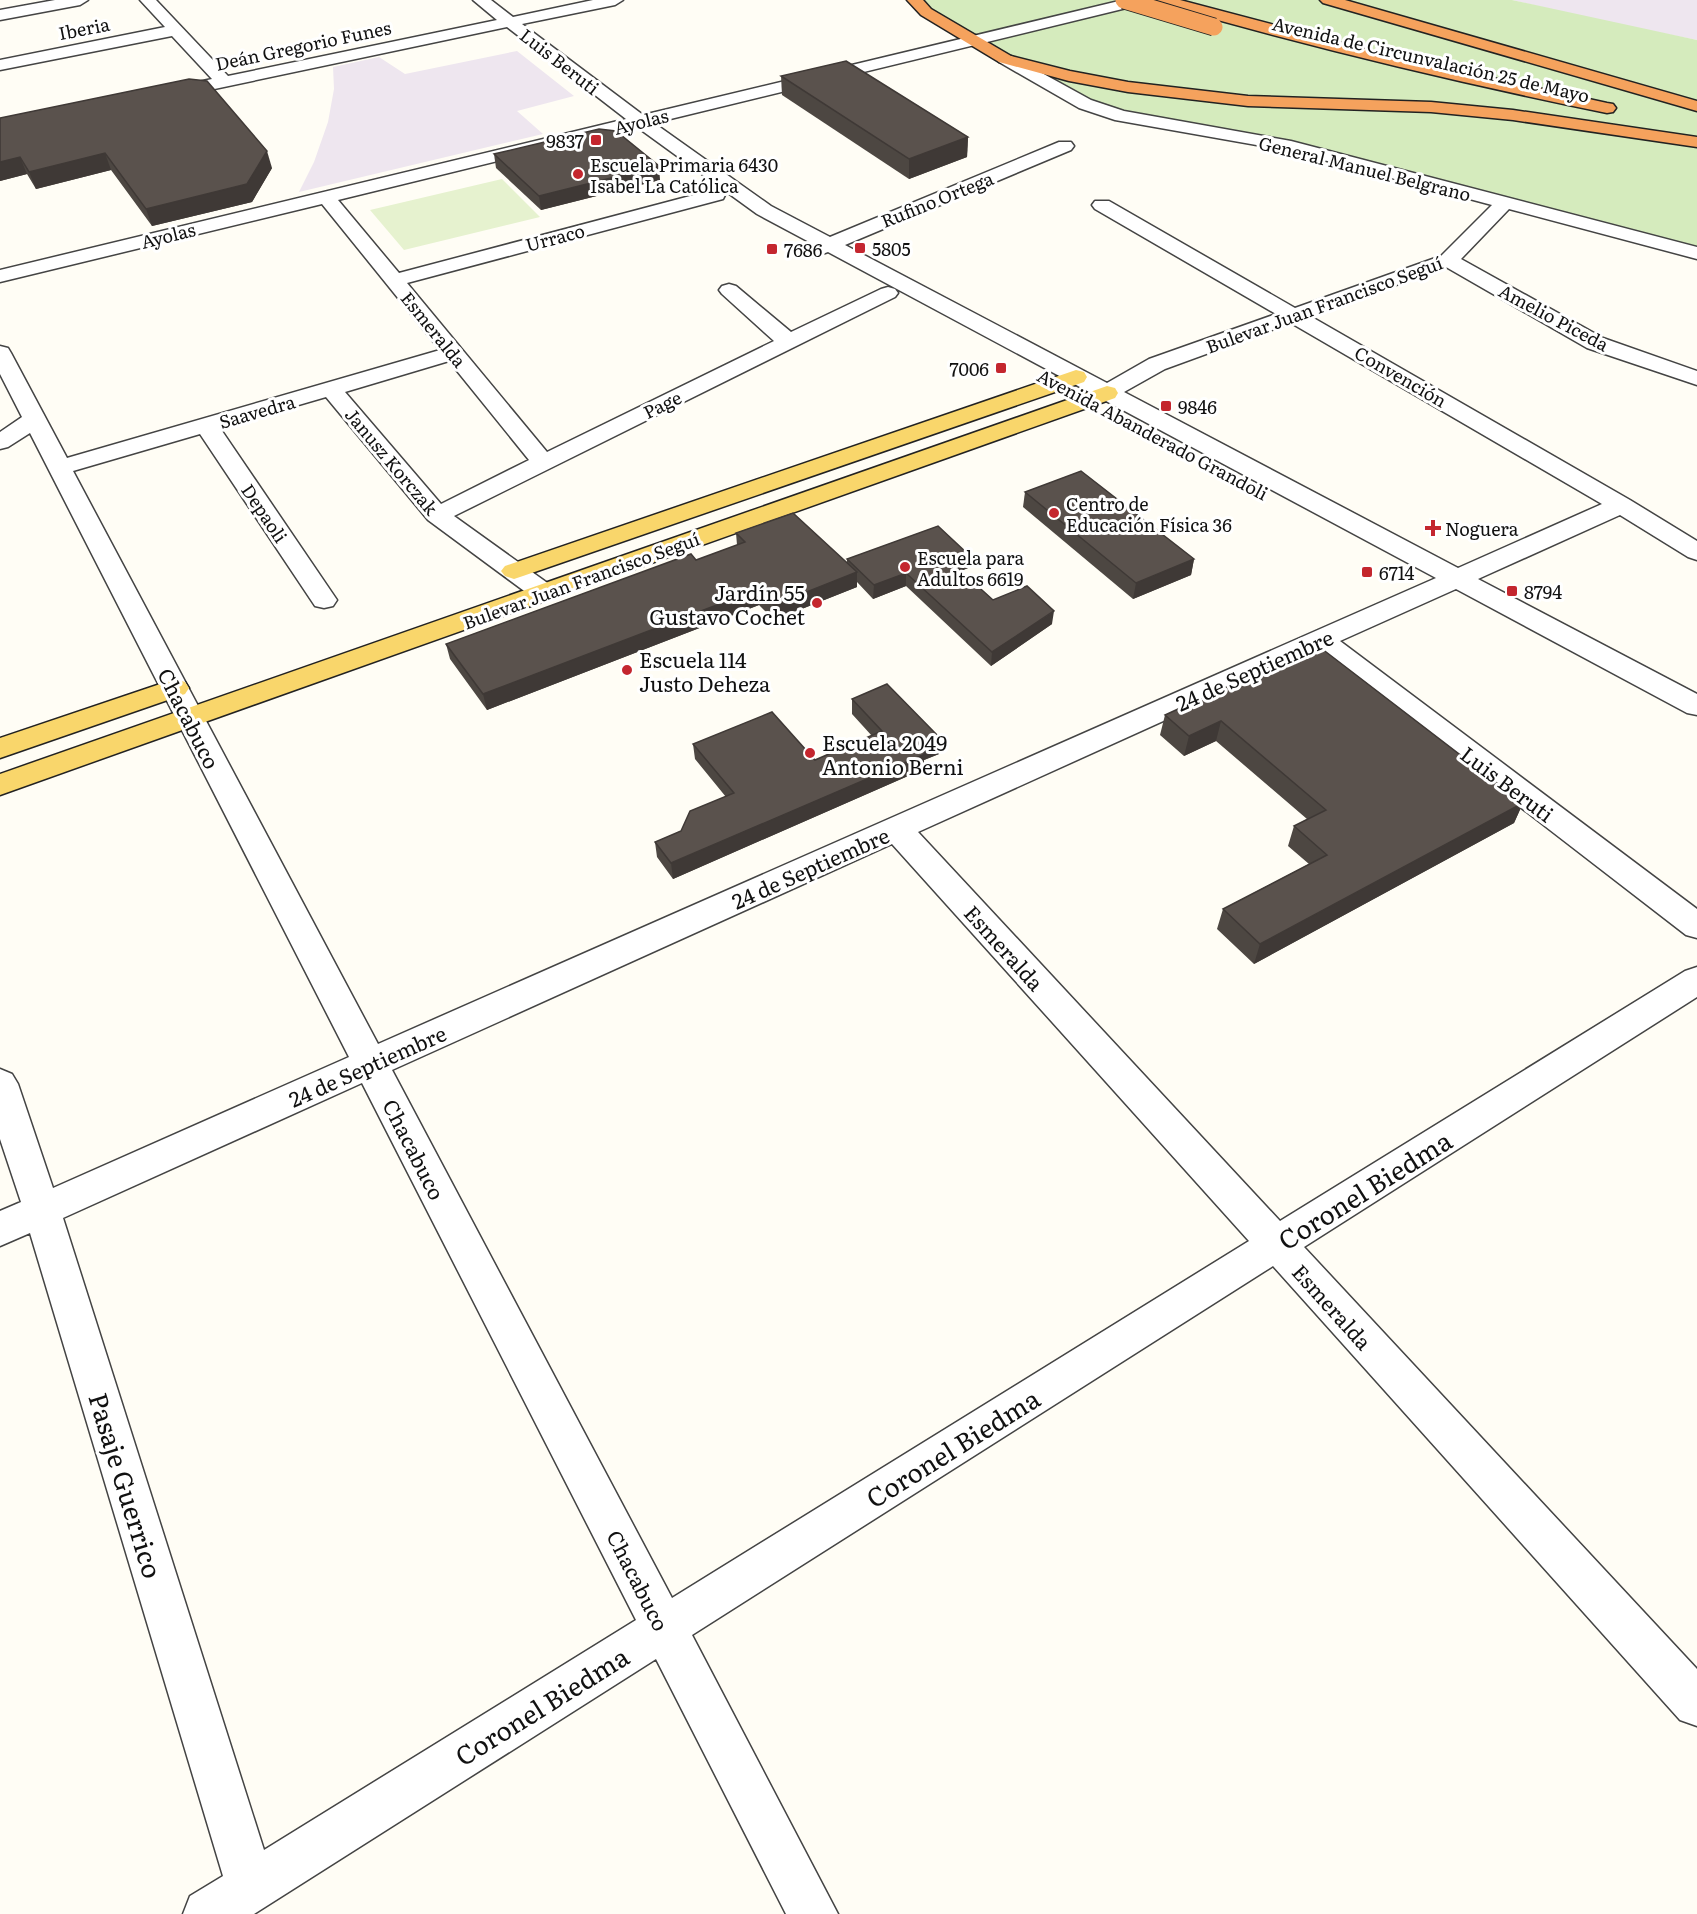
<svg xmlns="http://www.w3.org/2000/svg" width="1697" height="1914" font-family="Literata,serif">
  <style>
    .industrial { fill: #eee6ef }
    .green { fill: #d5ebbd }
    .pitch { fill: #e6f2cf }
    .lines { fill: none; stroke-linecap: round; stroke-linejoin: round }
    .minor-casing { stroke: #444; stroke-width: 3 }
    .major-casing { stroke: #222; stroke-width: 3 }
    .highway-casing { stroke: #222; stroke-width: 3 }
    .minor { fill: #fff; fill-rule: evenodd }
    .major { fill: #f9d66b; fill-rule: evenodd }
    .highway { fill: #f5a25d; fill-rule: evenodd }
    .highway-bridge-casing { stroke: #222; stroke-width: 19; stroke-linecap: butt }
    .highway-bridge { stroke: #f5a25d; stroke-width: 17 }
    .wall { fill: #4d4742 }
    .shaded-wall { fill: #3f3936 }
    .building { fill: #5a524d; stroke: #3f3936; stroke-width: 1.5 }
    .poi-dot { fill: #c4262e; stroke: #fff; stroke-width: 2 }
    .labels { text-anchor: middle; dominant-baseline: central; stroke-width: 6; stroke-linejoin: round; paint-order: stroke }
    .far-street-label { font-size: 18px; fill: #111; stroke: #fff }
    .far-poi-label { font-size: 18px; fill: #111; stroke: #fff; text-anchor: start }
    .poi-label { font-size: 21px; fill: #111; stroke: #fff; text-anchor: start }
    .street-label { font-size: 21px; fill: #111; stroke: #fff }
    .near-street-label { font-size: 26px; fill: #111; stroke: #fff }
  </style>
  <rect width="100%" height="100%" fill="#fffdf5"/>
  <g class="industrial">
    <polygon points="1512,0 1697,0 1697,40 1597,20"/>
    <polygon points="517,51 574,96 517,111 543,134 299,192 314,162 328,122 334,89 333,67 379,57 405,74"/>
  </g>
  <polygon class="green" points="915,0 1512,0 1697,40 1697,253 1291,146 1085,104"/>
  <polygon class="pitch" points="502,179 540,217 404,250 370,210"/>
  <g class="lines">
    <defs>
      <g id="minor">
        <polygon points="55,0 88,0 80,5 0,20 0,10"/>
        <path d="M140,0H156L228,76L497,20L473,0H491L513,17L593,0H623L615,5L522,24L643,115L1123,0H1150L1147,3L654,123L771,206L830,237L1059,142H1071L1074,146L1071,150L845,245L1107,383L1149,359L1276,314L1095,209L1092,205L1095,201H1109L1295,308L1441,256L1492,205L1290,151L1115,120L1079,108L999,62L997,59L999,56H1011L1091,100L1124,111L1291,141L1697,247V259L1509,209L1461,259L1603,338L1697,371V385L1587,348L1446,267L1310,316L1630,500L1697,541V560L1688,557L1620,515L1478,579L1697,694V715L1687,713L1456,589L1340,641L1697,909V938L1686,935L1318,651L918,832L1280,1221L1685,971L1697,967V997L1304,1247L1697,1669V1726L1680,1720L1273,1266L692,1635L838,1914H786L656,1659L254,1914H183L190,1896L223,1876L30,1233L0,1246V1211L21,1202L0,1139V1069L12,1074L18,1084L53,1188L349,1057L30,433L8,447L0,449V432L22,417L0,374V346L8,348L11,353L67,458L440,350L322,204L0,282V270L626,119L507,27L167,99L161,98L158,94L161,90L212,79L172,36L0,70V60L165,27ZM637,127L757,214L813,244L804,251L807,255L814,257L828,252L1436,578L378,1044L73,471L200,434L315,606L324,608L333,606L337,600L220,428L326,397L428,520L535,599L544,601L553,599L557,593L553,587L454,516L895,297L898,293L895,289L888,287L881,289L791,332L736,286L729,284L722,286L719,290L722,294L774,341L547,452L407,283L723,199L725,195L723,191H709L399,273L338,200ZM1291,323L1602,504L1458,568L1124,392L1165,369ZM449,361L529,460L441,504L345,392ZM892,844L1249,1241L672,1598L392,1070ZM362,1083L636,1620L264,1850L63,1218Z"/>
      </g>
      <g id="major">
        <polygon points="1076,370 1084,372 1087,377 1084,382 523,576 514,579 505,576 501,571 505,566"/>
        <polygon points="1107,386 1115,388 1118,393 1115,398 0,795 0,774"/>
        <polygon points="175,679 185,682 189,688 185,694 0,758 0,738"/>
      </g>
      <g id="highway">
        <polygon points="907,0 923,0 931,9 1011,56 1070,71 1128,82 1248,96 1431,102 1513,110 1697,137 1697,147 1513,120 1431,112 1248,106 1128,92 1069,81 999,62 921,15"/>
        <path d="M1155,0H1180L1384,54L1607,103L1613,104L1616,108L1613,112L1607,113C1456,82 1306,46 1158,3Z"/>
        <polygon points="1320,0 1345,0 1697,101 1697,111 1323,3"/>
      </g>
    </defs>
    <use href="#minor" class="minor-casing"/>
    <use href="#major" class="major-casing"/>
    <use href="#highway" class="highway-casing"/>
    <use href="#minor" class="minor"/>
    <use href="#major" class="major"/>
    <use href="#highway" class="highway"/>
    <defs>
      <polyline id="highway-bridge" points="1124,0 1214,27"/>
    </defs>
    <use href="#highway-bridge" class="highway-bridge-casing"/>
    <use href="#highway-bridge" class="highway-bridge"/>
  </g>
  <g class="wall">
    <polygon points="781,76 968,137 967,157 909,179 782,95"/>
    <polygon points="0,118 272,168 252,202 152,226 111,170 36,189 27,174 0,181"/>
    <polygon points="494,154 660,180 541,210 496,168"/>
    <polygon points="1025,492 1194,559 1191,575 1133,599 1023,507"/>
    <polygon points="736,533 847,562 847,559 969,555 968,568 961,571 993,600 1052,624 991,666 906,586 873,599 857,582 857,587 774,620 759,605 487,710 450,659 446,644 696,560 737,545"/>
    <polygon points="1317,645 1523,803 1514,823 1254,964 1217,929 1223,909 1309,864 1288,846 1294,826 1307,819 1216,741 1184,756 1160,735 1165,715"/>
    <polygon points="852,699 939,754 924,760 924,769 673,879 657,857 655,842 681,831 726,797 695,759 693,744 815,760 872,736 852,714"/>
  </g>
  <g class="shaded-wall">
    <polygon points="968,137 967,157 909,179 909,159"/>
    <polygon points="267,151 272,168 252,202 152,226 146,209"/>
    <polygon points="105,153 111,170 36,189 29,172"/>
    <polygon points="20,157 27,174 0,181 0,162"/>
    <polygon points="659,166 660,180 541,210 539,196"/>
    <polygon points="969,555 968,568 950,575 951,562"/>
    <polygon points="1194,559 1191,575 1133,599 1136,583"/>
    <polygon points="857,572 857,587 774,620 774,605"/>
    <polygon points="906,573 906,586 873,599 874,585"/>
    <polygon points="759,589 759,605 487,710 483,694"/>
    <polygon points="1054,611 1052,624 991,666 992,652"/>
    <polygon points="1221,721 1216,741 1184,756 1189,736"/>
    <polygon points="940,738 939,754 924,760 924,769 673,879 671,863 919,748"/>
    <polygon points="1523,803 1514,823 1254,964 1260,944"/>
  </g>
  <g class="building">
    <polygon points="846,61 968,137 909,159 781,76"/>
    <polygon points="189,79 207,81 267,151 247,184 146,209 105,153 29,172 20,157 0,162 0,118"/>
    <polygon points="599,129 616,131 659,166 539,196 494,154"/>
    <polygon points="1081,471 1194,559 1136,583 1025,492"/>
    <polygon points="793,513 857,572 774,605 759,589 483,694 446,644 691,554 696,560 745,542 736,533"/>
    <polygon points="938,526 969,555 951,562 993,600 1027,586 1054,611 992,652 906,573 874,585 847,559"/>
    <polygon points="1317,645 1523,803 1260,944 1223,909 1327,855 1294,826 1326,810 1221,721 1189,736 1165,715"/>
    <polygon points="887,684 940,738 919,748 925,754 671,863 655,842 681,831 690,811 734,793 693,744 772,712 815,760 882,731 852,699"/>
  </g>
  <g class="poi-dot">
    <rect x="590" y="134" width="12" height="12" rx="3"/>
    <circle cx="578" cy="174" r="6"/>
    <rect x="854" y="242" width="12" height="12" rx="3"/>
    <rect x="766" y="243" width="12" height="12" rx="3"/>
    <rect x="995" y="362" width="12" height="12" rx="3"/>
    <rect x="1160" y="400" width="12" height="12" rx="3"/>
    <circle cx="1054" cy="513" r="6"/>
    <path d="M1430 519h6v6h6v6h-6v6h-6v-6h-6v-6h6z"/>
    <circle cx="905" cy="567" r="6"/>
    <rect x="1361" y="566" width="12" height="12" rx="3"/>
    <rect x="1506" y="585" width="12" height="12" rx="3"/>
    <circle cx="817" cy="603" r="6"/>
    <circle cx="627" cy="670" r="6"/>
    <circle cx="810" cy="753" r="6"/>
  </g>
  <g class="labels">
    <g class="far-street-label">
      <text transform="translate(84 28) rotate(-11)">Iberia</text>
      <text transform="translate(303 45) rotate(-12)">Deán Gregorio Funes</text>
      <text transform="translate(1431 59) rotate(13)">Avenida de Circunvalación 25 de Mayo</text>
      <text transform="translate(560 61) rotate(38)">Luis Beruti</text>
      <text transform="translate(641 121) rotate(-14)">Ayolas</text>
      <text transform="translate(1365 168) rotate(14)">General Manuel Belgrano</text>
      <text transform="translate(937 199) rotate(-22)">Rufino Ortega</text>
      <text transform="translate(168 235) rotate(-14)">Ayolas</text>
      <text transform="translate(555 237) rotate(-15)">Urraco</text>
      <text transform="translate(1324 304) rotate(-20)">Bulevar Juan Francisco Seguí</text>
      <text transform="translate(1554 317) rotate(28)">Amelio Piceda</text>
      <text transform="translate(434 329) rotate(51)">Esmeralda</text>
      <text transform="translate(1401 376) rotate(30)">Convención</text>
      <text transform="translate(662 404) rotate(-26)">Page</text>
      <text transform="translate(257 411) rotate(-16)">Saavedra</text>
      <text transform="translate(1153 434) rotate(28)">Avenida Abanderado Grandoli</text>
      <text transform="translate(392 461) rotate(50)">Janusz Korczak</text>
      <text transform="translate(265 513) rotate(56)">Depaoli</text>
      <text transform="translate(581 580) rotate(-20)">Bulevar Juan Francisco Seguí</text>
    </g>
    <g class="far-poi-label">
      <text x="584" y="140" text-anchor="end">9837</text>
      <text x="590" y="164">Escuela Primaria 6430<tspan x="590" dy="21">Isabel La Católica</tspan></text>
      <text x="872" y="248">5805</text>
      <text x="784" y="249">7686</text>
      <text x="989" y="368" text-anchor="end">7006</text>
      <text x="1178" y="406">9846</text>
      <text x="1066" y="503">Centro de<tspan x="1066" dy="21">Educación Física 36</tspan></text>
      <text x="1445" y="528">Noguera</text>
      <text x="917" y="557">Escuela para<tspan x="917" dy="21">Adultos 6619</tspan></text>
      <text x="1379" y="572">6714</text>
      <text x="1524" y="591">8794</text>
    </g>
    <g class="poi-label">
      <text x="805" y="591" text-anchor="end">Jardín 55<tspan x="805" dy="24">Gustavo Cochet</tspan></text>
      <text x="639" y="658">Escuela 114<tspan x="639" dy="24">Justo Deheza</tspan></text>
      <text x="822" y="741">Escuela 2049<tspan x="822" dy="24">Antonio Berni</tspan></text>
    </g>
    <g class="street-label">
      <text transform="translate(1254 669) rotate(-24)">24 de Septiembre</text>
      <text transform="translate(190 718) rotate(63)">Chacabuco</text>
      <text transform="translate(1508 783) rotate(37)">Luis Beruti</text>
      <text transform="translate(810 867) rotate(-24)">24 de Septiembre</text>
      <text transform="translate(1005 947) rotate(48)">Esmeralda</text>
      <text transform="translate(367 1065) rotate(-24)">24 de Septiembre</text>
      <text transform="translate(415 1149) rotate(63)">Chacabuco</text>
      <text transform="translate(1333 1306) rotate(48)">Esmeralda</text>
      <text transform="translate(639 1580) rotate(63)">Chacabuco</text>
    </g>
    <g class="near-street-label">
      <text transform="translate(1364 1189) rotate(-32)">Coronel Biedma</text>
      <text transform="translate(952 1447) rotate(-32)">Coronel Biedma</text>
      <text transform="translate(127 1485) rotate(73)">Pasaje Guerrico</text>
      <text transform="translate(541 1705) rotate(-32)">Coronel Biedma</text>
    </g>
  </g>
</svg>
